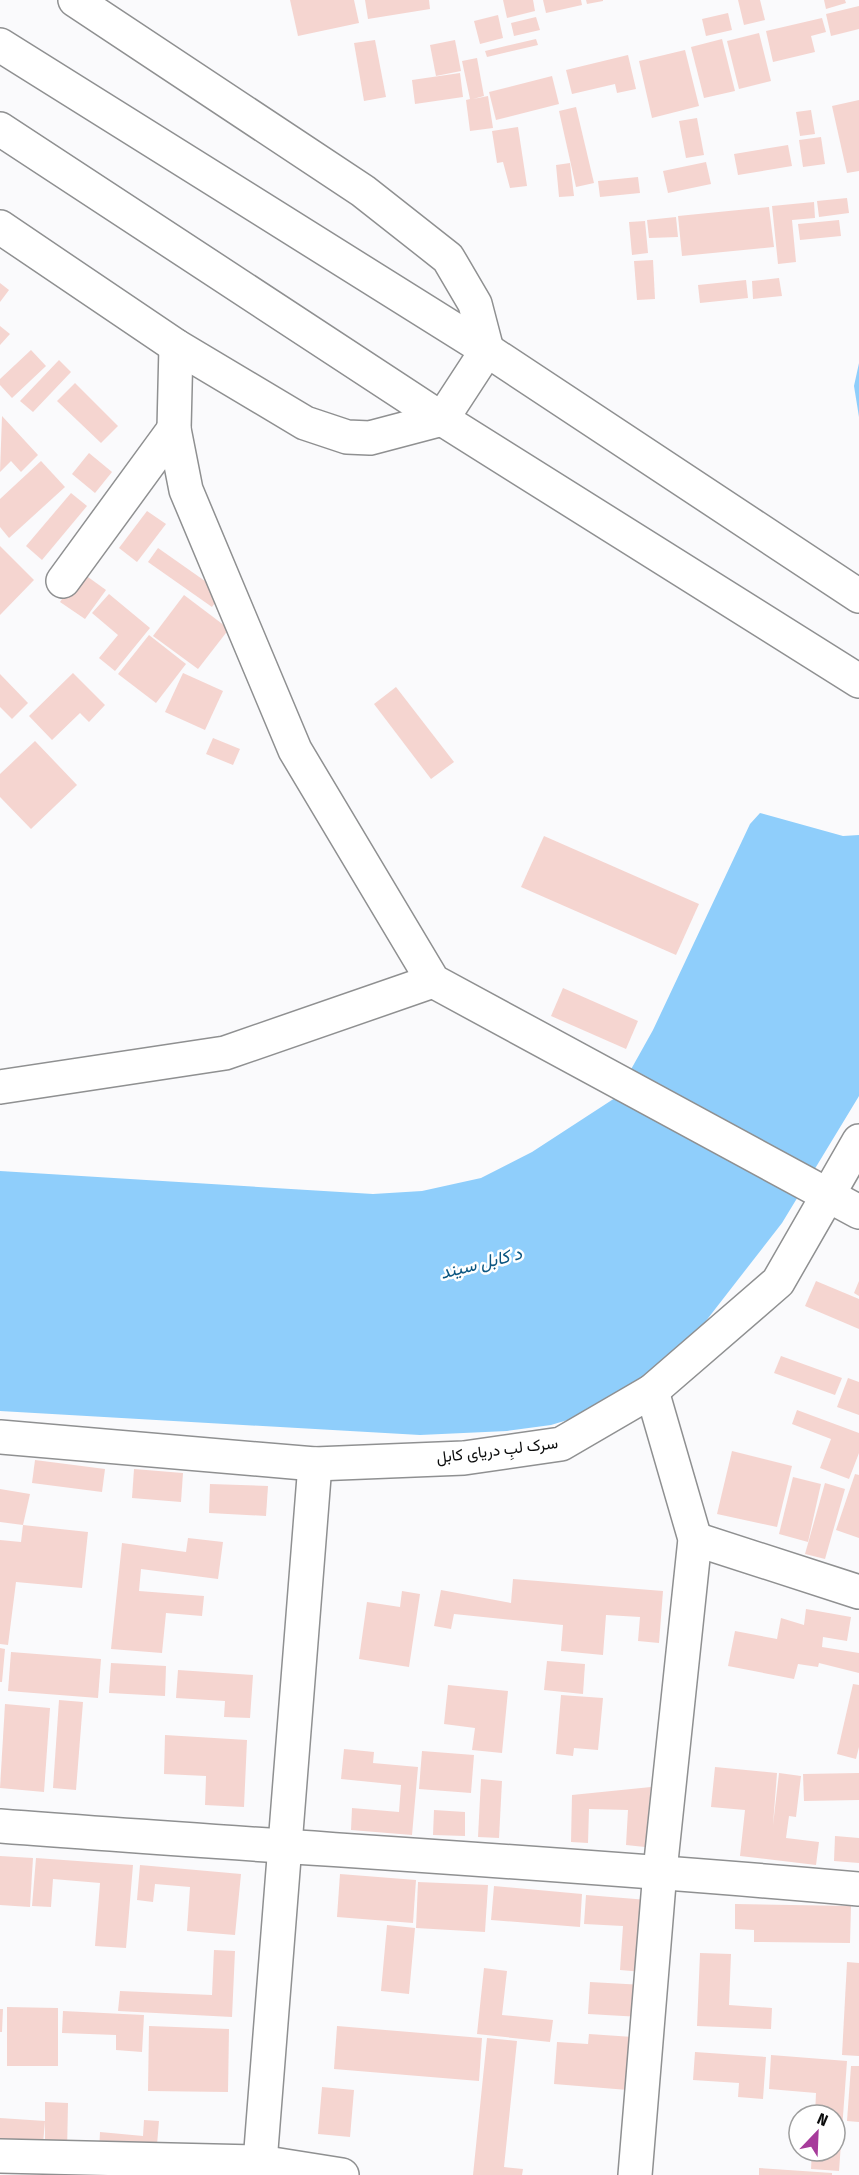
<svg xmlns="http://www.w3.org/2000/svg" width="859" height="2175" font-family="'Fira Sans Condensed',Vazirmatn,sans-serif">
  <style>
    .water { fill: #8fcefb }
    .building { fill: #f5d5d0 }
    .lines { fill: none; stroke-linecap: round; stroke-linejoin: round }
    .minor-casing { stroke: #8f9091; stroke-width: 36 }
    .major-casing { stroke: #8f9091; stroke-width: 36 }
    .minor { stroke: #fff; stroke-width: 33 }
    .major { stroke: #fff; stroke-width: 33 }
    .labels { text-anchor: middle; dominant-baseline: central; stroke-width: 5; stroke-linejoin: round; paint-order: stroke }
    .street-label { font-size: 16px; fill: #0c0d0d; stroke: #fff }
    .water-label { font-size: 18px; font-style: italic; fill: #0b5681; stroke: #fff }
  </style>
  <rect width="100%" height="100%" fill="#fafafc"/>
  <g class="water">
    <polygon points="859,363 859,417 854,386"/>
    <polygon points="760,813 843,836 859,835 859,1096 782,1223 688,1344 647,1384 594,1412 551,1425 507,1431 420,1435 0,1411 0,1171 373,1194 422,1191 481,1178 532,1152 615,1098 653,1030 750,824"/>
  </g>
  <g class="building">
    <polygon points="290,0 354,0 359,23 298,36"/>
    <polygon points="365,0 429,0 430,9 368,19"/>
    <polygon points="503,0 533,0 535,11 507,18"/>
    <polygon points="543,0 581,0 582,5 546,13"/>
    <polygon points="586,0 603,0 603,1 587,4"/>
    <polygon points="738,0 760,0 765,20 744,25"/>
    <polygon points="824,0 845,0 846,3 826,9"/>
    <polygon points="859,6 859,29 831,36 826,14"/>
    <polygon points="728,13 732,30 706,36 702,19"/>
    <polygon points="498,15 503,38 480,44 474,21"/>
    <polygon points="536,17 540,30 514,36 511,23"/>
    <polygon points="822,18 826,32 811,36 815,52 773,62 766,31"/>
    <polygon points="759,33 771,81 739,89 727,41"/>
    <polygon points="536,39 538,45 487,57 485,51"/>
    <polygon points="722,39 735,91 704,98 691,47"/>
    <polygon points="375,40 386,97 364,101 354,43"/>
    <polygon points="455,40 461,71 436,76 430,45"/>
    <polygon points="685,50 699,106 652,118 639,61"/>
    <polygon points="628,55 636,89 617,93 615,84 572,94 566,70"/>
    <polygon points="477,58 484,96 473,99 488,96 493,128 470,131 466,100 470,99 462,61"/>
    <polygon points="460,73 463,97 415,104 412,80"/>
    <polygon points="552,76 559,104 496,120 489,92"/>
    <polygon points="859,100 859,171 847,173 832,106"/>
    <polygon points="576,107 594,183 576,187 559,111"/>
    <polygon points="811,110 815,134 800,136 796,112"/>
    <polygon points="697,118 704,155 686,158 679,121"/>
    <polygon points="518,127 527,186 510,188 503,162 497,163 492,131"/>
    <polygon points="821,137 825,164 803,167 799,140"/>
    <polygon points="788,145 792,166 738,175 734,154"/>
    <polygon points="706,162 711,184 668,193 663,171"/>
    <polygon points="570,163 574,196 559,197 556,165"/>
    <polygon points="638,177 640,193 600,197 598,181"/>
    <polygon points="847,198 849,213 819,217 817,201"/>
    <polygon points="814,202 815,218 792,220 796,262 778,264 772,206"/>
    <polygon points="769,207 774,247 682,256 678,216"/>
    <polygon points="676,217 678,237 649,238 647,220"/>
    <polygon points="839,220 841,236 800,240 798,224"/>
    <polygon points="645,221 648,253 632,255 629,222"/>
    <polygon points="653,260 655,299 637,300 634,261"/>
    <polygon points="779,278 782,296 753,299 752,281"/>
    <polygon points="746,280 748,298 700,303 698,285"/>
    <polygon points="0,283 9,290 0,302"/>
    <polygon points="0,326 10,334 0,345"/>
    <polygon points="31,350 46,366 12,398 0,385 0,379"/>
    <polygon points="59,360 71,372 33,412 20,401"/>
    <polygon points="75,383 118,426 101,443 57,401"/>
    <polygon points="2,416 38,455 21,472 11,461 0,472"/>
    <polygon points="89,453 112,472 95,493 72,474"/>
    <polygon points="41,461 65,487 9,538 0,527 0,499"/>
    <polygon points="71,493 87,506 42,560 26,546"/>
    <polygon points="147,511 166,524 137,562 119,548"/>
    <polygon points="0,546 34,580 0,615"/>
    <polygon points="158,548 222,593 212,607 148,562"/>
    <polygon points="81,572 106,590 85,619 60,602"/>
    <polygon points="109,594 150,628 115,671 99,658 118,635 92,613"/>
    <polygon points="184,595 229,629 198,669 153,636"/>
    <polygon points="149,635 186,664 156,703 118,674"/>
    <polygon points="73,673 105,705 89,722 80,713 52,740 29,716"/>
    <polygon points="183,673 223,691 205,730 165,712"/>
    <polygon points="0,674 28,703 12,719 0,707"/>
    <polygon points="396,687 454,762 431,779 374,704"/>
    <polygon points="213,738 240,749 233,765 206,754"/>
    <polygon points="35,741 77,785 31,829 0,797 0,774"/>
    <polygon points="544,836 699,904 676,955 521,887"/>
    <polygon points="563,988 638,1021 626,1049 551,1016"/>
    <polygon points="816,1281 859,1299 859,1329 805,1306"/>
    <polygon points="859,1281 859,1296 854,1293"/>
    <polygon points="781,1356 842,1378 835,1395 774,1373"/>
    <polygon points="848,1378 859,1382 859,1415 837,1407"/>
    <polygon points="797,1410 859,1433 859,1453 849,1479 820,1468 831,1439 792,1424"/>
    <polygon points="732,1451 792,1466 777,1527 717,1514"/>
    <polygon points="35,1460 105,1469 102,1492 32,1483"/>
    <polygon points="134,1469 183,1473 181,1502 132,1498"/>
    <polygon points="855,1474 859,1475 859,1538 836,1530"/>
    <polygon points="793,1477 821,1484 808,1542 779,1534"/>
    <polygon points="825,1483 845,1489 825,1559 805,1554"/>
    <polygon points="210,1484 268,1486 266,1516 209,1513"/>
    <polygon points="0,1489 30,1494 23,1525 0,1522"/>
    <polygon points="23,1525 88,1532 82,1588 16,1582 8,1645 0,1644 0,1540 21,1542"/>
    <polygon points="188,1538 223,1542 218,1579 141,1569 139,1591 204,1596 202,1616 166,1613 162,1653 111,1649 122,1543 186,1552"/>
    <polygon points="513,1579 663,1591 659,1643 638,1641 640,1617 606,1615 603,1655 561,1651 563,1625 454,1614 451,1629 434,1626 441,1590 511,1603"/>
    <polygon points="402,1591 420,1594 409,1667 359,1659 367,1602 400,1607"/>
    <polygon points="806,1609 851,1617 847,1641 823,1637 822,1647 859,1653 859,1673 819,1663 818,1667 798,1664 794,1679 728,1666 735,1631 777,1639 781,1618 804,1625"/>
    <polygon points="0,1648 5,1649 2,1682 0,1682"/>
    <polygon points="11,1652 101,1659 98,1698 8,1691"/>
    <polygon points="547,1661 585,1664 583,1694 544,1690"/>
    <polygon points="111,1663 166,1666 165,1696 109,1693"/>
    <polygon points="178,1670 253,1675 250,1718 224,1717 225,1701 176,1698"/>
    <polygon points="853,1684 859,1685 859,1747 856,1759 837,1754"/>
    <polygon points="448,1685 508,1691 502,1753 472,1750 475,1728 444,1724"/>
    <polygon points="561,1695 603,1698 598,1750 574,1748 573,1756 556,1754"/>
    <polygon points="59,1700 83,1702 76,1790 53,1788"/>
    <polygon points="5,1704 50,1708 44,1792 0,1788"/>
    <polygon points="165,1735 247,1740 244,1807 205,1805 206,1776 164,1774"/>
    <polygon points="344,1749 374,1752 373,1763 418,1767 412,1835 351,1830 352,1808 399,1812 401,1785 341,1779"/>
    <polygon points="422,1751 474,1755 471,1793 419,1789"/>
    <polygon points="715,1767 777,1773 773,1825 779,1773 801,1776 796,1817 789,1816 786,1838 819,1842 816,1865 740,1856 745,1810 711,1807"/>
    <polygon points="859,1773 859,1800 804,1801 803,1774"/>
    <polygon points="481,1779 502,1781 499,1838 478,1837"/>
    <polygon points="651,1787 645,1847 626,1845 628,1810 589,1809 588,1843 571,1842 572,1795"/>
    <polygon points="434,1810 465,1812 465,1836 433,1835"/>
    <polygon points="835,1836 859,1838 859,1863 834,1861"/>
    <polygon points="0,1856 33,1858 30,1907 0,1905"/>
    <polygon points="36,1858 133,1865 126,1948 95,1946 100,1883 53,1879 51,1907 32,1906"/>
    <polygon points="140,1865 241,1874 235,1935 187,1931 190,1887 155,1884 153,1902 137,1900"/>
    <polygon points="340,1874 416,1880 413,1923 337,1917"/>
    <polygon points="418,1882 488,1885 485,1932 416,1928"/>
    <polygon points="494,1886 582,1894 580,1927 491,1920"/>
    <polygon points="586,1895 648,1900 643,1972 620,1970 623,1926 584,1924"/>
    <polygon points="735,1904 851,1906 850,1943 754,1942 754,1930 735,1929"/>
    <polygon points="387,1925 415,1928 409,1994 381,1991"/>
    <polygon points="214,1950 235,1951 232,2017 118,2011 120,1991 212,1995"/>
    <polygon points="700,1953 731,1954 729,2005 772,2008 771,2029 697,2026"/>
    <polygon points="847,1962 859,1963 859,2056 842,2055"/>
    <polygon points="484,1968 507,1971 502,2015 553,2020 550,2042 477,2034"/>
    <polygon points="590,1982 644,1985 641,2017 588,2014"/>
    <polygon points="7,2007 58,2008 58,2066 7,2066"/>
    <polygon points="0,2009 3,2009 2,2032 0,2032"/>
    <polygon points="63,2011 144,2015 142,2052 116,2050 116,2035 62,2033"/>
    <polygon points="149,2026 229,2029 228,2092 148,2091"/>
    <polygon points="337,2026 482,2038 479,2081 334,2069"/>
    <polygon points="589,2034 633,2037 628,2090 554,2084 557,2042 588,2044"/>
    <polygon points="487,2038 517,2041 504,2167 523,2169 522,2175 473,2175"/>
    <polygon points="695,2052 766,2057 763,2099 738,2097 739,2083 693,2080"/>
    <polygon points="771,2055 847,2061 839,2171 811,2169 812,2151 835,2151 835,2115 815,2115 816,2093 769,2089"/>
    <polygon points="851,2066 859,2066 859,2122 847,2121"/>
    <polygon points="322,2087 354,2090 350,2137 318,2134"/>
    <polygon points="45,2102 68,2103 67,2153 45,2153"/>
    <polygon points="0,2118 45,2121 42,2155 0,2152"/>
    <polygon points="144,2120 159,2121 156,2157 99,2153 100,2132 143,2136"/>
    <polygon points="759,2168 832,2173 832,2175 759,2175"/>
  </g>
  <g class="lines">
    <defs>
      <g id="minor">
        <polyline points="0,227 176,346 305,423 347,437 370,438 442,419 487,350 475,304 448,258 363,191 75,0"/>
        <polyline points="176,346 174,429 186,490 295,750 433,981 859,1212"/>
        <polyline points="63,581 174,429"/>
        <polyline points="0,1087 225,1053 433,981"/>
        <polyline points="0,1437 315,1464 464,1458 561,1444 652,1391 778,1282 859,1141"/>
        <polyline points="695,1539 859,1592"/>
        <path d="M0,1826C286,1848 573,1863 859,1889"/>
        <polyline points="0,2156 260,2162 342,2175"/>
        <polyline points="259,2175 315,1464"/>
        <polyline points="635,2175 660,1871 695,1539 652,1391"/>
      </g>
      <g id="major">
        <polyline points="0,45 487,350 859,596"/>
        <polyline points="0,129 442,419 859,681"/>
      </g>
    </defs>
    <use href="#minor" class="minor-casing"/>
    <use href="#major" class="major-casing"/>
    <use href="#minor" class="minor"/>
    <use href="#major" class="major"/>
  </g>
  <g class="labels">
    <g class="street-label">
      <text transform="translate(497 1450) rotate(-7)">سرک لبِ دریای کابل</text>
    </g>
    <g class="water-label">
      <text transform="translate(481 1263) rotate(-14)">د کابل سيند</text>
    </g>
  </g>
  <g transform="translate(817 2133) rotate(23)"><circle r="28" fill="#ffffff" stroke="#9e9e9e" stroke-width="1.5"/>
  <path d="M0-4.5L10 22L0 15L-10 22Z" fill="#a73b9b"/>
  <text y="-9" font-size="16" font-weight="bold" text-anchor="middle" fill="#0c0d0d">N</text>
  </g>
</svg>
